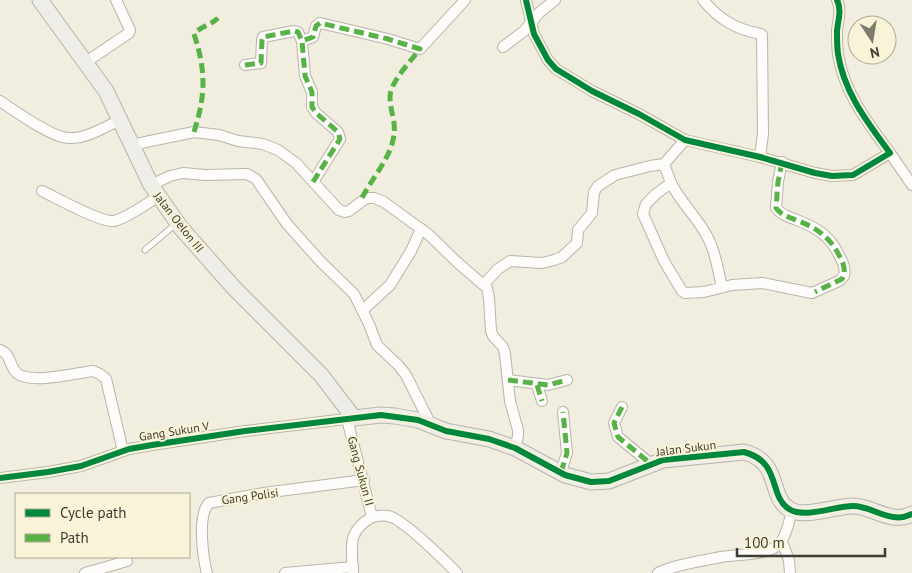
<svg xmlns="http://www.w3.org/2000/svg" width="912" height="573" font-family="'PT Sans',sans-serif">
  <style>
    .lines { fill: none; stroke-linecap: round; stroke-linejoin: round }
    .lane-casing { stroke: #b7b5a9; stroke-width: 7 }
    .street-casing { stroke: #b7b5a9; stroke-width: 12 }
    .secondary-casing { stroke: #b7b5a9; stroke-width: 17 }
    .lane { stroke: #fdfcfa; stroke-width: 5 }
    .street { stroke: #fdfcfa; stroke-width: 10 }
    .secondary { stroke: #efede7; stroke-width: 15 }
    .quiet { stroke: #57b346; stroke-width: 5; stroke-dasharray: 10 5; stroke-linecap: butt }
    .cycleway-casing { stroke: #f9f4d7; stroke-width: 9 }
    .cycleway { stroke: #00873e; stroke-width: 6 }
    .labels { text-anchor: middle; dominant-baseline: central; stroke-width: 4; stroke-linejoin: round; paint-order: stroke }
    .street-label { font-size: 12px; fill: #3e3c31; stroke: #f9f4d7 }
  </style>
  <rect width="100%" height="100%" fill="#f1eedf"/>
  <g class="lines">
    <defs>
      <polyline id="lane" points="145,250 177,223"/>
      <g id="street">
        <path d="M526,0L534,34L548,60L556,69L592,91L639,114L685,140L760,157L815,173L832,176L853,175L890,153C868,123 844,93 838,54C837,47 837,38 837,31C838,20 842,10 837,0"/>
        <path d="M703,0C720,20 735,29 761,34L762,35L763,134L760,157"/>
        <polyline points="503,47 524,31 540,12 555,0"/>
        <polyline points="86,62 129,33 130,30 116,0"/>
        <polyline points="245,65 261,63 262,40 263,37 294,31 298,32 302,41"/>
        <path d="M0,101C15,111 52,138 69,138C86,139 105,127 120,120"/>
        <polyline points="131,145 194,132 219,135 238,141 263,144 278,150 296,163 339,210 345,212 349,211 365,199 369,198 374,198 384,202 428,234 458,263 487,288 489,298 491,331 493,336 503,347 505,354 510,401 518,430 518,436 515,448"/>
        <polyline points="890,153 912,185"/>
        <polyline points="664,164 671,183"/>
        <polyline points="313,182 340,139 338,132 316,113 312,107 312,92 305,76 302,41 313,37 316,26 320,23 388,39 420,49 465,0"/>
        <polyline points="151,185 170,176 183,173 205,175 247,174 256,179 287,224 321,262 354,294 369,324 377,345 399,366 406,375 431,425"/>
        <path d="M42,191C55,197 101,223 114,221C124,219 149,203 158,196"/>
        <polyline points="484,284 498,269 510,261 542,263 554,260 562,257 577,243 578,230 592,213 594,192 598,186 615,175 650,166 664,164 685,140"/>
        <path d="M722,287C718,271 716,253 708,238C698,218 681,203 671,183L656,194L646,204L643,214L664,261L682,291L685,293L704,292L732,285L762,283L812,293L839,281L844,276C846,267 842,261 838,253C829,235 815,227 797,220C789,217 781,215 776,208L778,182L782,162"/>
        <polyline points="363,310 390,285 411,251 421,229"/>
        <path d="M0,350C12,354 9,368 18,374C33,384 76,373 93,371L100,374L106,379L123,451"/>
        <polyline points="508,380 548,385 567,380"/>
        <polyline points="537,385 542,401"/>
        <polyline points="622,407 614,423 618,437 651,464"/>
        <path d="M347,419L372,517C346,532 352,547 353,573"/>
        <polyline points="561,472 567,453 563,412"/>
        <polyline points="0,478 48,472 81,466 129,449 152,445 245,431 354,418"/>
        <path d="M372,517C377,516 383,515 388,516C402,518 445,561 457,573"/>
        <polyline points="782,542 789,560 790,573"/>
        <polyline points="85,573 127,561"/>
        <path d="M207,573C203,558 197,515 209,503L264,493L364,480"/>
        <polyline points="285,573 353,567"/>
        <path d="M658,573C677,564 701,561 721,557C737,554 770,556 780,543C787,535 789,521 792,511"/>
      </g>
      <path id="secondary" d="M40,0L106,91L151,185L181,228L234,288L321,375L354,418L381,415L395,416L418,420L446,431L489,439L515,448L565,475L591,482L609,481L663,460L744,452C782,462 768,496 789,509C804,519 835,506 853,506C873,506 891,525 912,514"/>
    </defs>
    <use href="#lane" class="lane-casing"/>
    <use href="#street" class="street-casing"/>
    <use href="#secondary" class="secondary-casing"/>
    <use href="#lane" class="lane"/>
    <use href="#street" class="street"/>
    <use href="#secondary" class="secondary"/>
    <g class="quiet">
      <polyline points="245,65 261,63 262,40 263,37 294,31 298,32 302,41"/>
      <path d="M194,132C206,94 206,71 194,34C201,26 211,25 218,18"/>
      <path d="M782,162L778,182L776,208C781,215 789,217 796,220C817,228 830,237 840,257C844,264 846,271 842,279L815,292"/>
      <path d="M313,182L340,139L338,132L316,113L312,107V92L305,76L302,41L313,37L316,26L320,23L388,39L420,49C411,61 389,83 390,98C391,117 398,124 392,144C387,162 368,184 360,202"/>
      <polyline points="508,380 548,385 567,380"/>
      <polyline points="537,385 542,401"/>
      <polyline points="622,407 614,423 618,437 651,464"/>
      <polyline points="561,472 567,453 563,412"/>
    </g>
    <defs>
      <g id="cycleway">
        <path d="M526,0L534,34L548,60L556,69L592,91L639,114L685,140L760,157L815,173L832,176L853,175L890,153C868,123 844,93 838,54C837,47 837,38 837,31C838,20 842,10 837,0"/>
        <path d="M0,478L48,472L81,466L129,449L152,445L245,431L381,415L418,420L446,431L489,439L515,448L565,475L591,482L609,481L663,460L744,452C782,462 768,496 789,509C804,519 835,506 853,506C873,506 891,525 912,514"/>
      </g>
    </defs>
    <use href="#cycleway" class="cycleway-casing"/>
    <use href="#cycleway" class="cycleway"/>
  </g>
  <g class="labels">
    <g class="street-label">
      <text transform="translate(179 222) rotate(52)">Jalan Oelon III</text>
      <text transform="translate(174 431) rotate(-9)">Gang Sukun V</text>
      <text transform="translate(686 448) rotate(-7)">Jalan Sukun</text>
      <text transform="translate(361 471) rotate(75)">Gang Sukun II</text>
      <text transform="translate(250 496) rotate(-8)">Gang Polisi</text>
    </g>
  </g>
  <rect x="15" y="493" width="175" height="65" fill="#f9f4d7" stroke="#aeaa95"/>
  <rect x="25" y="509" width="25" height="8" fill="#00873e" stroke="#aeaa95"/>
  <text x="60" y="518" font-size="15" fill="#3e3c31">Cycle path</text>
  <rect x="25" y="534" width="25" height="8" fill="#57b346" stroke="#aeaa95"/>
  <text x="60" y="543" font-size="15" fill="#3e3c31">Path</text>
  <g transform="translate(872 40) rotate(168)"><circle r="24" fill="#f9f4d7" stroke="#aeaa95"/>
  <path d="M0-4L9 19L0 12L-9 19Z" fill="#7d7a6e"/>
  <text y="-8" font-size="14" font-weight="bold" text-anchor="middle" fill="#3e3c31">N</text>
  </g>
  <path d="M737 548v8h148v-8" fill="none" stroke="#3e3c31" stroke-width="2.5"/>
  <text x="744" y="548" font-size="15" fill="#3e3c31" stroke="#f9f4d7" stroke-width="4" paint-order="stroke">100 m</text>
</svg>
